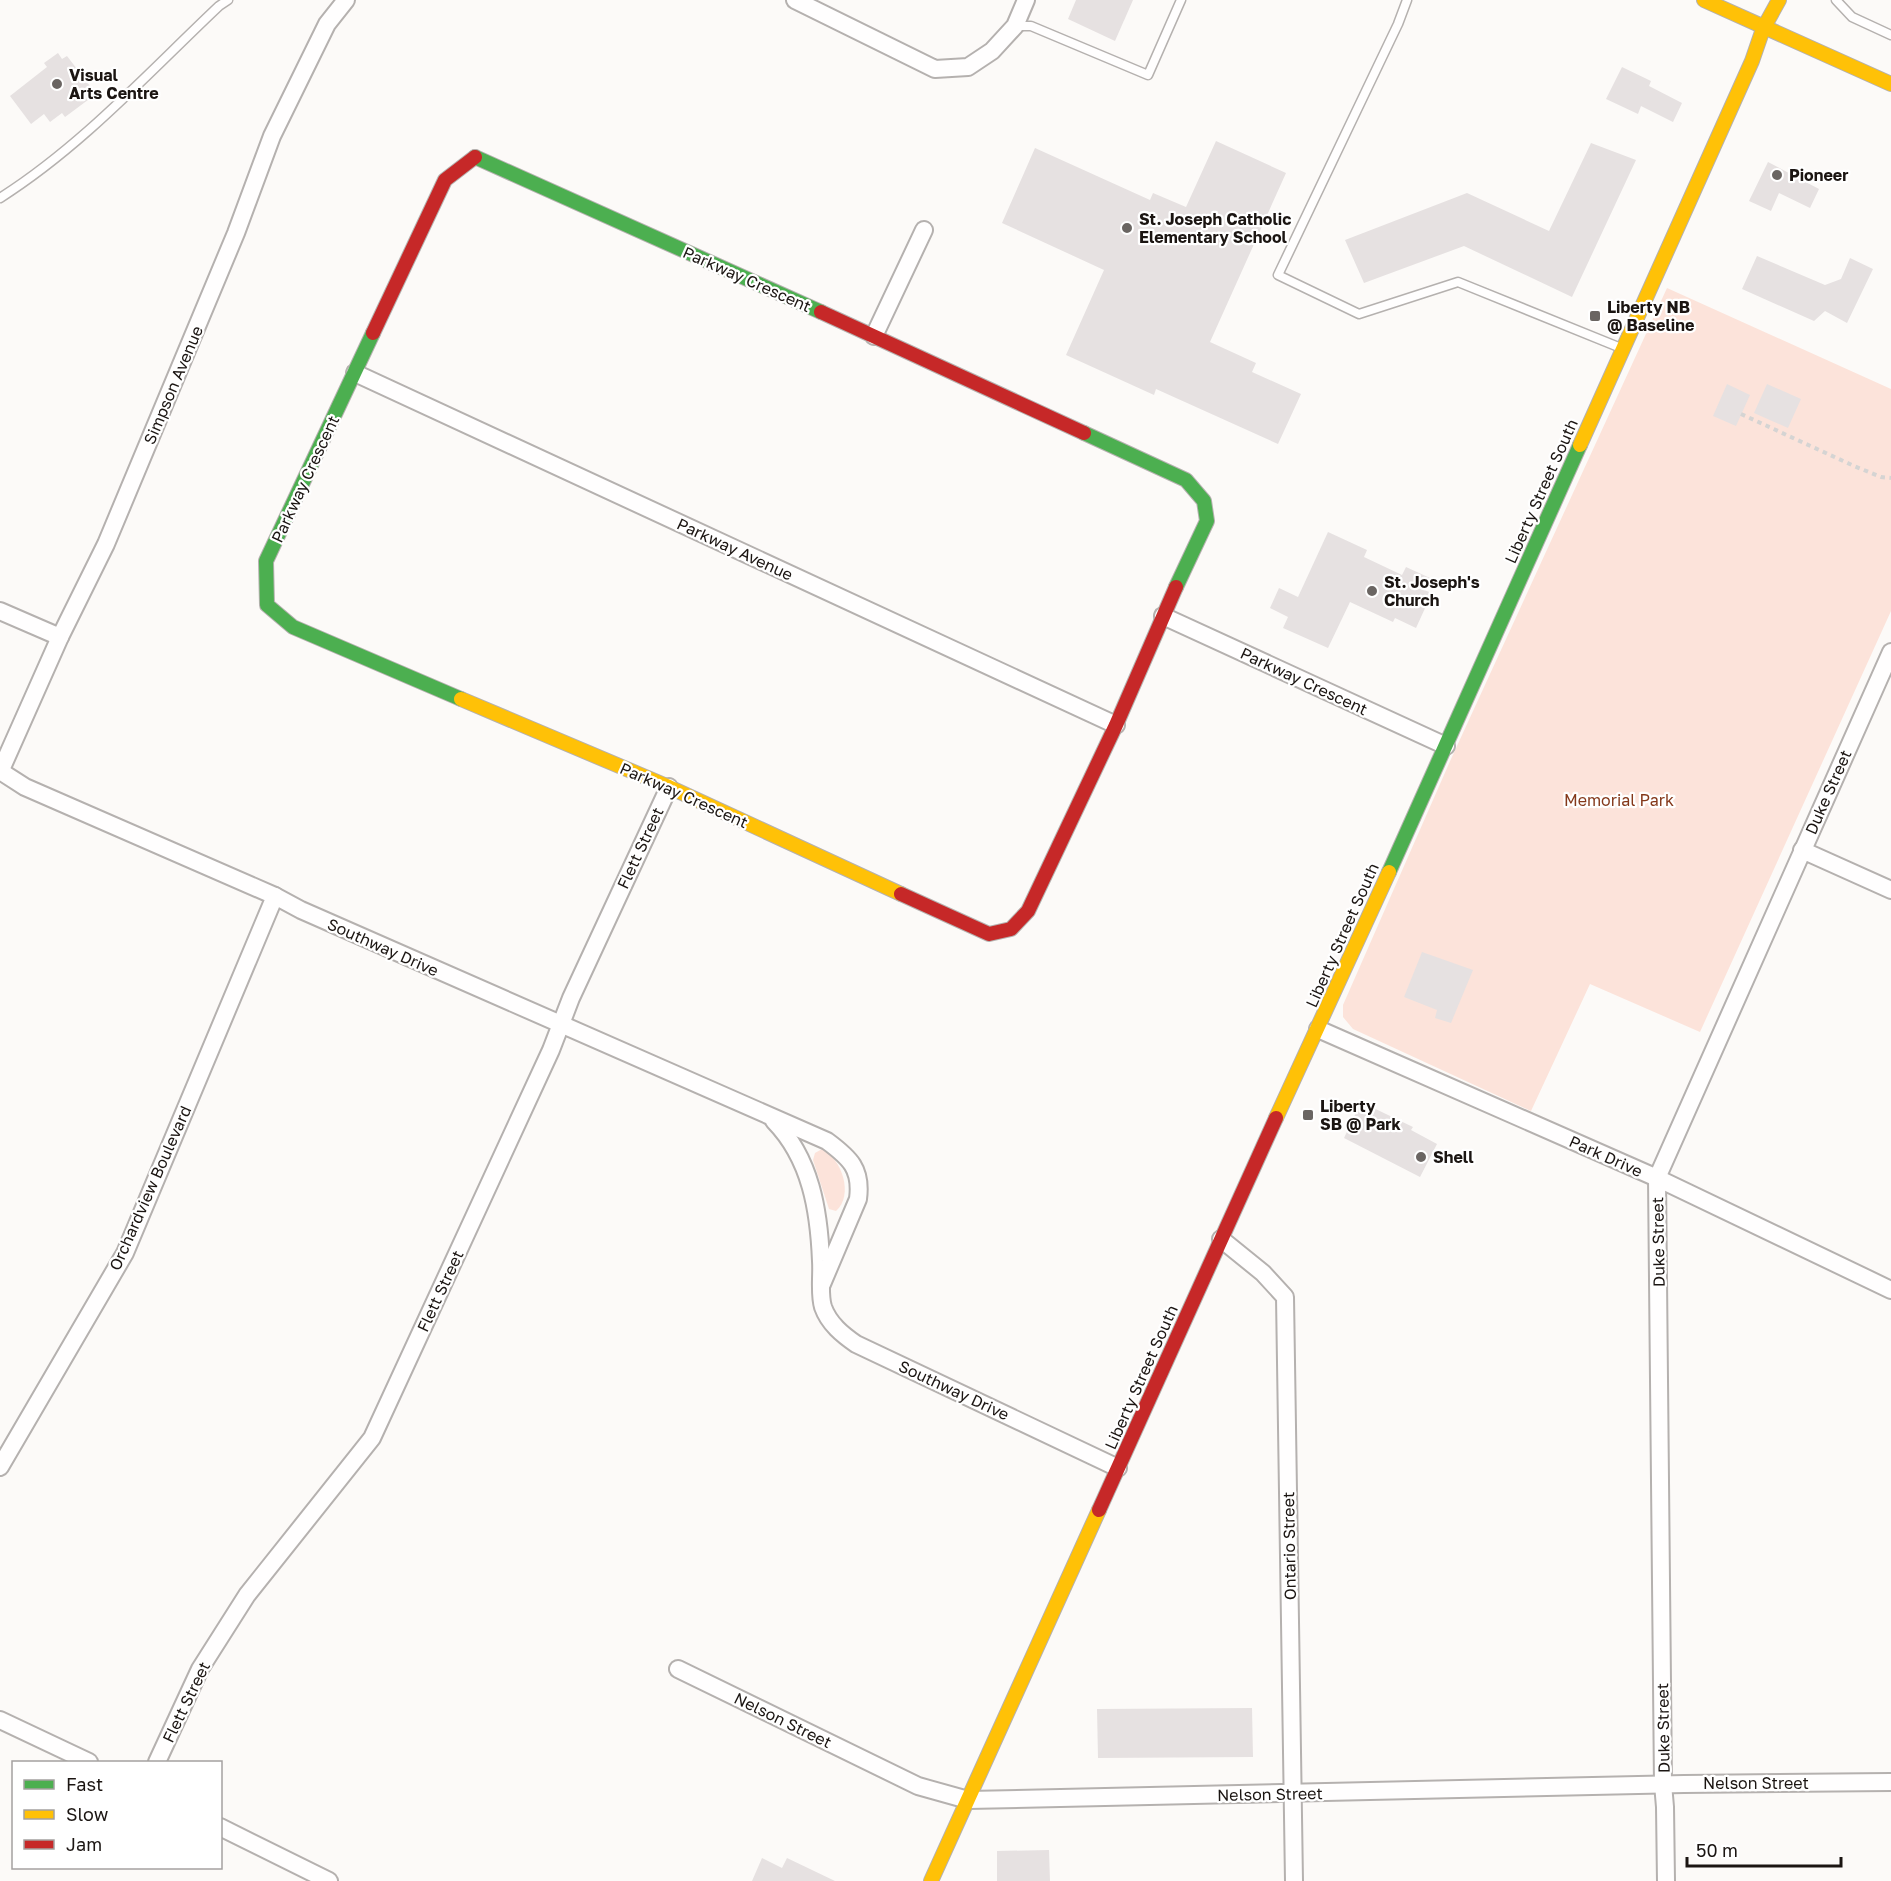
<svg xmlns="http://www.w3.org/2000/svg" width="1891" height="1881" font-family="'Golos Text',sans-serif">
  <style>
    .green { fill: #fce3da }
    .building { fill: #e6e1e1 }
    .lines { fill: none; stroke-linecap: round; stroke-linejoin: round }
    .lane-casing { stroke: #b5b1af; stroke-width: 11 }
    .street-casing { stroke: #b5b1af; stroke-width: 20 }
    .fast-casing { stroke: #b5b1af; stroke-width: 16 }
    .slow-casing { stroke: #b5b1af; stroke-width: 16 }
    .jam-casing { stroke: #b5b1af; stroke-width: 16 }
    .path { stroke: #d5d4d3; stroke-width: 4; stroke-dasharray: 4.5 4.5; stroke-linecap: butt }
    .lane { stroke: #fffefe; stroke-width: 8 }
    .street { stroke: #fffefe; stroke-width: 16 }
    .fast { stroke: #4caf50; stroke-width: 14 }
    .slow { stroke: #ffc107; stroke-width: 14 }
    .jam { stroke: #c62828; stroke-width: 14 }
    .poi-dot { fill: #6a6562; stroke: #fff; stroke-width: 2 }
    .labels { text-anchor: middle; dominant-baseline: central; stroke-width: 4.5; stroke-linejoin: round; paint-order: stroke }
    .poi-label { font-size: 16px; font-weight: bold; fill: #1b1512; stroke: #fff; text-anchor: start }
    .street-label { font-size: 16px; fill: #1b1512; stroke: #fff }
    .park-label { font-size: 16px; fill: #84381a; stroke: #fff }
  </style>
  <rect width="100%" height="100%" fill="#fcfaf8"/>
  <g class="green">
    <polygon points="1667,288 1891,389 1891,611 1700,1032 1590,984 1531,1111 1353,1029 1343,1017 1343,1005 1451,759"/>
    <path d="M822,1149C842,1159 854,1195 836,1211L829,1209L813,1160L815,1153Z"/>
  </g>
  <g class="building">
    <polygon points="1076,0 1133,0 1115,41 1068,19"/>
    <polygon points="58,53 62,59 67,56 96,94 65,117 62,113 50,122 44,114 31,124 10,96 47,67 44,63"/>
    <polygon points="1622,67 1651,81 1649,86 1682,103 1673,122 1641,106 1638,114 1606,99"/>
    <polygon points="1216,141 1286,173 1210,342 1256,363 1252,372 1301,394 1278,444 1156,389 1154,395 1066,355 1104,270 1002,223 1035,148 1150,200 1153,193 1186,207"/>
    <polygon points="1591,143 1636,160 1572,297 1464,246 1364,283 1345,240 1467,193 1549,231"/>
    <polygon points="1768,162 1819,189 1810,208 1779,193 1771,211 1749,201"/>
    <polygon points="1757,256 1825,285 1841,279 1850,258 1873,269 1847,323 1825,311 1814,321 1742,289"/>
    <polygon points="1727,384 1750,395 1736,426 1713,416"/>
    <polygon points="1767,384 1801,399 1788,428 1754,413"/>
    <polygon points="1328,532 1367,550 1364,557 1402,575 1406,567 1430,578 1424,590 1432,593 1416,628 1395,618 1393,622 1350,602 1328,648 1283,628 1288,617 1270,608 1279,588 1298,597"/>
    <polygon points="1422,952 1473,970 1451,1023 1435,1018 1437,1010 1404,997"/>
    <polygon points="1361,1102 1413,1127 1411,1130 1437,1144 1420,1177 1344,1138"/>
    <polygon points="1252,1708 1253,1757 1098,1758 1097,1709"/>
    <polygon points="1049,1850 1050,1881 997,1881 997,1851"/>
    <polygon points="762,1858 782,1868 787,1858 835,1881 752,1881"/>
  </g>
  <g class="lines">
    <defs>
      <g id="lane">
        <polyline points="1407,0 1398,24 1278,275 1359,314 1458,282 1621,348"/>
        <polyline points="1836,0 1852,17 1891,35"/>
        <polyline points="1015,26 1031,26 1148,75 1181,0"/>
        <path d="M0,198C82,146 149,72 219,6L228,0"/>
      </g>
      <g id="street">
        <polyline points="795,0 935,69 968,67 992,51 1015,26 1026,0"/>
        <polyline points="874,336 924,230"/>
        <polyline points="355,373 1116,725"/>
        <polyline points="0,611 60,637"/>
        <polyline points="1163,616 1446,746"/>
        <path d="M0,771L25,787L275,896L301,910L827,1141C850,1158 862,1169 858,1199L822,1284"/>
        <polyline points="0,772 60,637 106,544 236,233 272,136 327,24 346,0"/>
        <polyline points="1802,850 1891,890"/>
        <polyline points="1318,1029 1657,1178 1891,1290"/>
        <path d="M774,1121C811,1159 819,1211 821,1261C822,1276 819,1294 823,1307C829,1324 843,1335 856,1344L1118,1468"/>
        <polyline points="1221,1239 1263,1273 1285,1297 1294,1881"/>
        <polyline points="0,1467 125,1253 275,896"/>
        <polyline points="678,1669 918,1786 968,1800 1684,1784 1891,1782"/>
        <polyline points="0,1720 89,1762"/>
        <polyline points="157,1762 200,1669 247,1595 372,1438 551,1050 571,998 669,787"/>
        <polyline points="220,1827 329,1881"/>
        <polyline points="1666,1881 1665,1807 1663,1784 1657,1178 1891,652"/>
      </g>
      <g id="fast">
        <polyline points="475,157 821,312"/>
        <polyline points="373,333 266,561 267,605 293,627 461,699"/>
        <polyline points="1084,433 1186,480 1204,501 1207,521 1176,587"/>
        <polyline points="1389,872 1580,445"/>
      </g>
      <g id="slow">
        <polyline points="1704,0 1891,84"/>
        <polyline points="1580,445 1752,61 1763,29 1779,0"/>
        <polyline points="461,699 669,787 901,894"/>
        <polyline points="1276,1118 1389,872"/>
        <polyline points="931,1881 1099,1510"/>
      </g>
      <g id="jam">
        <polyline points="821,312 1084,433"/>
        <polyline points="373,333 445,180 475,157"/>
        <polyline points="901,894 989,934 1011,929 1028,911 1116,725 1176,587"/>
        <polyline points="1099,1510 1276,1118"/>
      </g>
    </defs>
    <use href="#lane" class="lane-casing"/>
    <use href="#street" class="street-casing"/>
    <use href="#fast" class="fast-casing"/>
    <use href="#slow" class="slow-casing"/>
    <use href="#jam" class="jam-casing"/>
    <polyline class="path" points="1741,414 1854,466 1881,477 1891,478"/>
    <use href="#lane" class="lane"/>
    <use href="#street" class="street"/>
    <use href="#fast" class="fast"/>
    <use href="#slow" class="slow"/>
    <use href="#jam" class="jam"/>
  </g>
  <g class="poi-dot">
    <circle cx="57" cy="84" r="6"/>
    <circle cx="1777" cy="175" r="6"/>
    <circle cx="1127" cy="228" r="6"/>
    <rect x="1589" y="310" width="12" height="12" rx="3"/>
    <circle cx="1372" cy="591" r="6"/>
    <rect x="1302" y="1109" width="12" height="12" rx="3"/>
    <circle cx="1421" cy="1157" r="6"/>
  </g>
  <g class="labels">
    <g class="poi-label">
      <text x="69" y="75">Visual<tspan x="69" dy="18">Arts Centre</tspan></text>
      <text x="1789" y="175">Pioneer</text>
      <text x="1139" y="219">St. Joseph Catholic<tspan x="1139" dy="18">Elementary School</tspan></text>
      <text x="1607" y="307">Liberty NB<tspan x="1607" dy="18">@ Baseline</tspan></text>
      <text x="1384" y="582">St. Joseph's<tspan x="1384" dy="18">Church</tspan></text>
      <text x="1320" y="1106">Liberty<tspan x="1320" dy="18">SB @ Park</tspan></text>
      <text x="1433" y="1157">Shell</text>
    </g>
    <g class="street-label">
      <text transform="translate(747 279) rotate(24)">Parkway Crescent</text>
      <text transform="translate(173 385) rotate(-67)">Simpson Avenue</text>
      <text transform="translate(305 479) rotate(-65)">Parkway Crescent</text>
      <text transform="translate(1541 491) rotate(-66)">Liberty Street South</text>
      <text transform="translate(735 549) rotate(25)">Parkway Avenue</text>
      <text transform="translate(1304 681) rotate(25)">Parkway Crescent</text>
      <text transform="translate(1828 792) rotate(-66)">Duke Street</text>
      <text transform="translate(684 795) rotate(24)">Parkway Crescent</text>
      <text transform="translate(640 848) rotate(-65)">Flett Street</text>
      <text transform="translate(1342 935) rotate(-66)">Liberty Street South</text>
      <text transform="translate(383 947) rotate(24)">Southway Drive</text>
      <text transform="translate(1606 1156) rotate(24)">Park Drive</text>
      <text transform="translate(150 1188) rotate(-66)">Orchardview Boulevard</text>
      <text transform="translate(1658 1242) rotate(-91)">Duke Street</text>
      <text transform="translate(440 1291) rotate(-65)">Flett Street</text>
      <text transform="translate(1141 1377) rotate(-66)">Liberty Street South</text>
      <text transform="translate(954 1390) rotate(25)">Southway Drive</text>
      <text transform="translate(1289 1546) rotate(-91)">Ontario Street</text>
      <text transform="translate(186 1702) rotate(-64)">Flett Street</text>
      <text transform="translate(783 1720) rotate(26)">Nelson Street</text>
      <text transform="translate(1663 1728) rotate(-91)">Duke Street</text>
      <text x="1756" y="1783">Nelson Street</text>
      <text transform="translate(1270 1794) rotate(-1)">Nelson Street</text>
    </g>
    <g class="park-label">
      <text x="1619" y="800">Memorial Park</text>
    </g>
  </g>
  <rect x="12" y="1761" width="210" height="108" fill="#ffffff" stroke="#a4a1a0" stroke-width="1.5"/>
  <rect x="24" y="1780" width="30" height="9" fill="#4caf50" stroke="#a4a1a0" stroke-width="1.5"/>
  <text x="66" y="1791" font-size="18" fill="#1b1512">Fast</text>
  <rect x="24" y="1810" width="30" height="9" fill="#ffc107" stroke="#a4a1a0" stroke-width="1.5"/>
  <text x="66" y="1821" font-size="18" fill="#1b1512">Slow</text>
  <rect x="24" y="1840" width="30" height="9" fill="#c62828" stroke="#a4a1a0" stroke-width="1.5"/>
  <text x="66" y="1851" font-size="18" fill="#1b1512">Jam</text>
  <path d="M1687 1857v9h154v-9" fill="none" stroke="#1b1512" stroke-width="3"/>
  <text x="1696" y="1857" font-size="18" fill="#1b1512" stroke="#ffffff" stroke-width="4.5" paint-order="stroke">50 m</text>
</svg>
